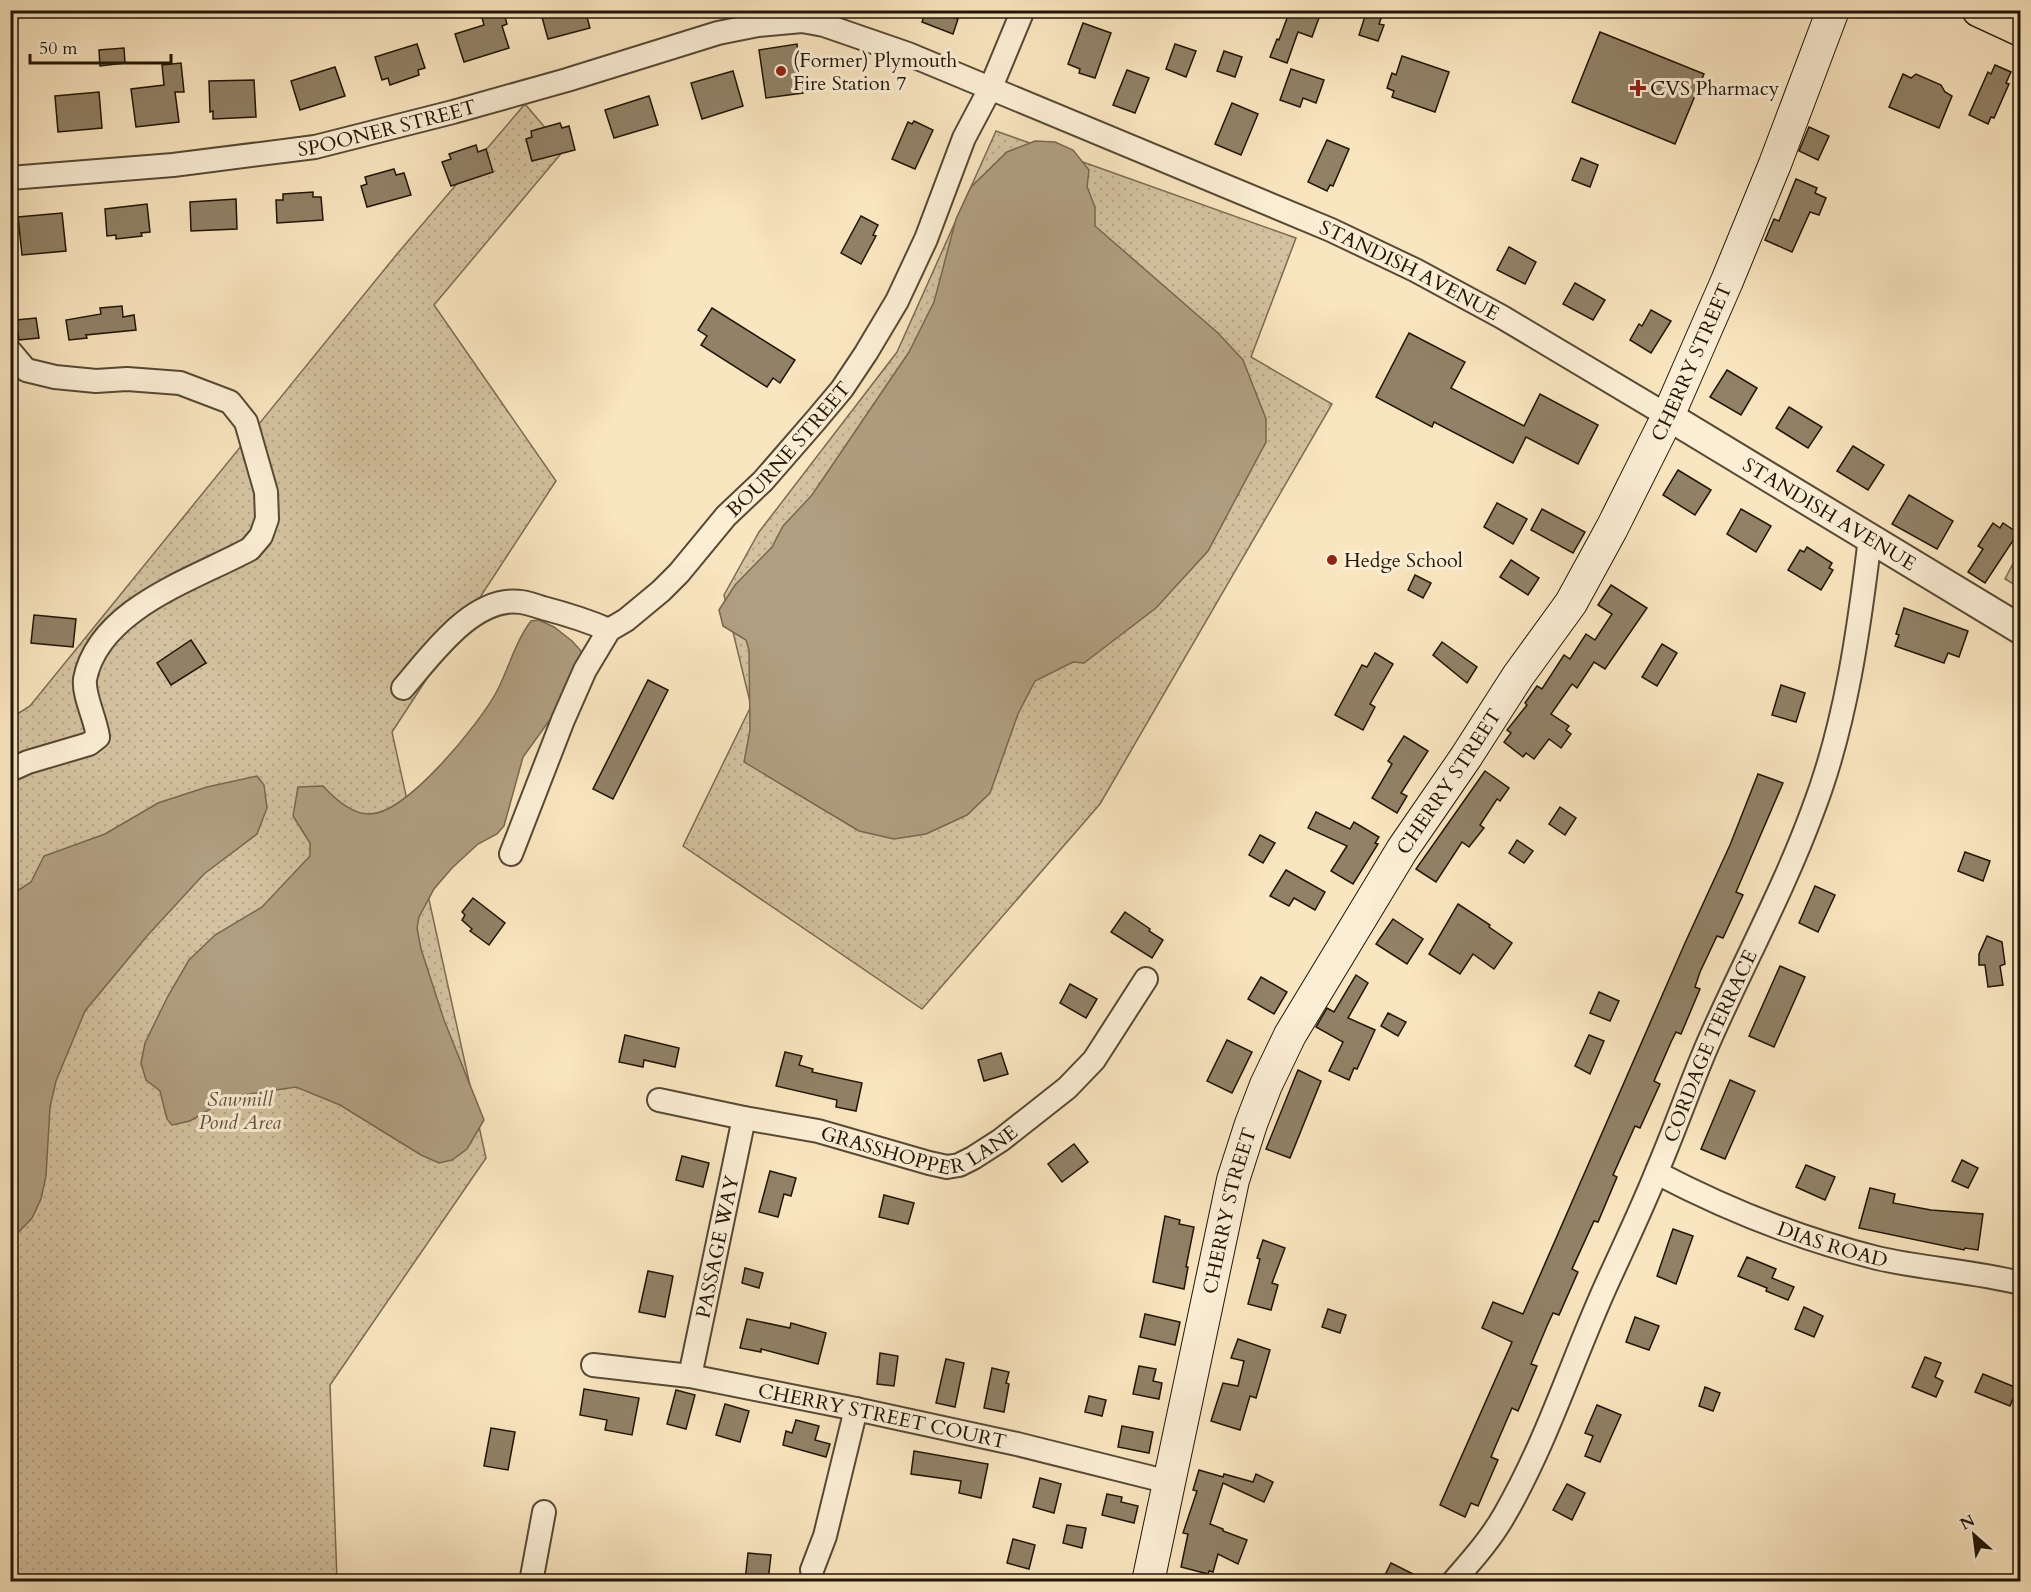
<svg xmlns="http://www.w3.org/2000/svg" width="2031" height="1592" font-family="Cardo,serif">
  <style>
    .park { fill: url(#park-dots); stroke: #7a6c53; stroke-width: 1.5 }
    .water { fill: #b09e80; stroke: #77674f; stroke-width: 1.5 }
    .building { fill: #918166; stroke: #211506; stroke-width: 1.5 }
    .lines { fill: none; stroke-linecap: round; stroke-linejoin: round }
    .minor-casing { stroke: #574934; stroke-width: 26 }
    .tertiary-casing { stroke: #574934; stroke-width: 32 }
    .secondary-casing { stroke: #211506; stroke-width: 34 }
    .primary-casing { stroke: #211506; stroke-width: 36 }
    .minor { stroke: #fbeed5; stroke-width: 22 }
    .tertiary { stroke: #fbeed5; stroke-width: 28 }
    .secondary { stroke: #fbeed5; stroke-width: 32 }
    .primary { stroke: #f9e5bf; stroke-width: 33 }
    .poi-dot { fill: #8f2418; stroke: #fbeed5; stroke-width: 2 }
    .labels { text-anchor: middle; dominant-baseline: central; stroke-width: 6; stroke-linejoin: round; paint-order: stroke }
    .poi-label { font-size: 20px; fill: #211506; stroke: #fbeed5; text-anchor: start }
    .street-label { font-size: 20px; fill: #211506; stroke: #fbeed5 }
    .park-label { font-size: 20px; font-style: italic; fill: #60523c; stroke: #fbeed5 }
  </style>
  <defs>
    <pattern id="park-dots" width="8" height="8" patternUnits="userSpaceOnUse" patternTransform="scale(1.5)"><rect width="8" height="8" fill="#d4c2a0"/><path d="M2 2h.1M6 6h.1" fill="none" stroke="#b6a688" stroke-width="1.8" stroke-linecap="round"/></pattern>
  </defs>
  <rect width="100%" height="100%" fill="#f9e5bf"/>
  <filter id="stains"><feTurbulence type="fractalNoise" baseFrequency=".00333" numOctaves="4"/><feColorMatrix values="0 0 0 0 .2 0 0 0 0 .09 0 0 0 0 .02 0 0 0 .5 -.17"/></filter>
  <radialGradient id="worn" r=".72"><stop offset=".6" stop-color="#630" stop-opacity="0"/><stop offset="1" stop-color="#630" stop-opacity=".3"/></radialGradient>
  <g class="park">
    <polygon points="525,104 564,150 434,305 556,481 392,732 486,1158 330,1385 337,1581 11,1582 11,718 30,706 397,254"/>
    <polygon points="996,131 1296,238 1251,357 1332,404 1100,804 922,1009 683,846 751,706 724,595 759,532 897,352"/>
    <polygon points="2020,550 2020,588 2005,579"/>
  </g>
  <g class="water">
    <polygon points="1035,141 1055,142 1073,150 1089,170 1087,187 1095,207 1095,226 1218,333 1243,360 1266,419 1266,442 1208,551 1156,608 1084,663 1073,662 1035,681 1018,714 990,793 967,815 926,834 894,839 859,831 744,762 750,730 749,650 746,640 723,626 719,610 735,585 772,547 783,526 812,495 909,352 934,302 956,219 971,187 1007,152"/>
    <path d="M539,620L554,627L572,641L581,651V664L554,714L523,757L504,826L497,834L478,844L452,868L434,889L419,917L417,928L421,949L444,1020L484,1120L467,1149L452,1160L439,1163L421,1155L340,1105L296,1087L230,1097L190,1121L172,1125L167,1119L160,1091L146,1080L141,1063L145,1043L168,996L189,960L215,935L262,907L310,856V843L293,816L298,787L323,786C334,798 352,814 369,814C406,815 480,723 497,691C509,668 515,642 531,621Z"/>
    <polygon points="257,776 264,785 267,808 257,834 204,874 147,936 85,1011 56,1081 50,1107 46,1176 41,1199 32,1218 11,1240 11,895 31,882 44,856 105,834 158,803 207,787"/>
  </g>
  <g class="building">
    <polygon points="480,10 503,10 507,24 502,26 509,48 464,62 455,34 484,25"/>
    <polygon points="540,10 585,10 590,28 548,39"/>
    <polygon points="926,10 949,10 947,15 958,19 953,34 922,22"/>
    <polygon points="1290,10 1309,10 1320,15 1312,37 1298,32 1287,63 1270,57 1277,39 1279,40"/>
    <polygon points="1367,10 1384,10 1379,24 1384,25 1378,41 1359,35"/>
    <polygon points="1083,23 1111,33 1095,78 1079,73 1080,69 1068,64"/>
    <polygon points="1600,32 1704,74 1675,144 1572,102"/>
    <polygon points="417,44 425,68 418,70 419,75 390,85 388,78 382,80 375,57"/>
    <polygon points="797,44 803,93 766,98 759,50"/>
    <polygon points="1175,44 1196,51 1186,77 1166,69"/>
    <polygon points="124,48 125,63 100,66 99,50"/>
    <polygon points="1224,51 1242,57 1235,77 1217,71"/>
    <polygon points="1402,56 1449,72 1435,112 1392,97 1394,91 1387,88 1392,73 1396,75"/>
    <polygon points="181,63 184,92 175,92 179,122 136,127 131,89 164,85 162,65"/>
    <polygon points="1995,65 2011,72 2006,83 2009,84 1994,118 1991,117 1988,124 1969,115 1988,72 1991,74"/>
    <polygon points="335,67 345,96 300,110 291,81"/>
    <polygon points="1291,69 1324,80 1316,103 1303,98 1300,107 1280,100"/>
    <polygon points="1127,70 1149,78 1135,113 1113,105"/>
    <polygon points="733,71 743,106 702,119 691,83"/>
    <polygon points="1903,74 1911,78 1916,74 1941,85 1945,92 1952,96 1939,128 1889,107"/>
    <polygon points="254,80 256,117 213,119 213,111 210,112 209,81"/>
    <polygon points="99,92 102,128 58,132 55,96"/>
    <polygon points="649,96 658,125 614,138 605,110"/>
    <polygon points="1232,103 1258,114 1241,155 1215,144"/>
    <polygon points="914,121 933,130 915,169 892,159 908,122 912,124"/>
    <polygon points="560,123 562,128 569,126 575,150 532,161 526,139 532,137 531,131"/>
    <polygon points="1809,127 1829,136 1818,160 1799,151"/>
    <polygon points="1327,140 1349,149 1333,186 1330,185 1327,191 1308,182"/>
    <polygon points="476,145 478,152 486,149 493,172 451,186 442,162 451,159 449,154"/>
    <polygon points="1581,158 1598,165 1590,187 1572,180"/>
    <polygon points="394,169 396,175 404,173 411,195 367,207 361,186 367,184 365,177"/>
    <polygon points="1796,179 1817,188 1815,193 1826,198 1819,215 1810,212 1792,252 1765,240 1774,219 1779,221"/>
    <polygon points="313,192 313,197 321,197 323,220 277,223 276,200 283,200 283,194"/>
    <polygon points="236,199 237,229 191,231 190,202"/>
    <polygon points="147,204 150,232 141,233 142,236 116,239 116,235 107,236 105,209"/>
    <polygon points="62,213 66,251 22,255 18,217"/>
    <polygon points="861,216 878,225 873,235 876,236 861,264 841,253"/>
    <polygon points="1509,247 1536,262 1525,284 1497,270"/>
    <polygon points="1575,283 1605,300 1593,320 1563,304"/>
    <polygon points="122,306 123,317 134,315 136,330 86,335 87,338 69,340 66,320 101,314 100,308"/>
    <polygon points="712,308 795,360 780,383 773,378 767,387 701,345 707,336 698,330"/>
    <polygon points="1651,310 1671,321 1651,353 1630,340 1639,324 1642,326"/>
    <polygon points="36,318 39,338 19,340 16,320"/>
    <polygon points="1409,333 1465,362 1451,388 1524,426 1540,394 1598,425 1578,464 1526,437 1513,463 1434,422 1432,427 1376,397"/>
    <polygon points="1727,370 1757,388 1741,415 1710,397"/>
    <polygon points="1789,407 1822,427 1808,448 1776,428"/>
    <polygon points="1853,446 1884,465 1868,490 1837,471"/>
    <polygon points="1678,470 1711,490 1695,515 1663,495"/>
    <polygon points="1909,495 1953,521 1937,549 1892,524"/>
    <polygon points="1497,503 1527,519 1513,544 1484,527"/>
    <polygon points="1542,509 1585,532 1573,553 1531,530"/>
    <polygon points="1741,509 1771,526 1756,552 1727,534"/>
    <polygon points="1993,523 2000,528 2003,523 2018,533 1985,583 1968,572 1983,549 1978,546"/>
    <polygon points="1807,547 1832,563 1829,568 1833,570 1821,590 1788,570 1800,550 1804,552"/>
    <polygon points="1511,560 1539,578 1528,595 1500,577"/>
    <polygon points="1415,575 1431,583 1423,598 1408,590"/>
    <polygon points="1611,585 1647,608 1605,669 1594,662 1577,688 1572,684 1551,714 1569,726 1566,730 1571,734 1561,748 1549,739 1534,759 1526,753 1523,757 1504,742 1511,733 1507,730 1527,705 1525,703 1537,686 1542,689 1564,655 1570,659 1586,634 1595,640 1612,614 1598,605"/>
    <polygon points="1904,608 1968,631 1959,657 1948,653 1944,663 1895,646 1899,635 1896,634"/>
    <polygon points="34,615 76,619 73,647 31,643"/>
    <polygon points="191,640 206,663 171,685 157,663"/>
    <polygon points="1442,642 1477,667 1467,683 1433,655"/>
    <polygon points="1662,644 1677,653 1657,686 1642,677"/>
    <polygon points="1375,653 1393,664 1370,704 1375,707 1363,730 1335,715 1362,665 1367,667"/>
    <polygon points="648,680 668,690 613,799 593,789"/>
    <polygon points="1781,685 1805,693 1796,722 1772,715"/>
    <polygon points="1404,736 1428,751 1401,793 1407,796 1397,813 1372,798 1392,764 1388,761"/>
    <polygon points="1485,771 1509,788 1500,801 1497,799 1480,825 1484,828 1469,847 1462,842 1436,882 1416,869"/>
    <polygon points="1758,774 1783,783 1736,892 1743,895 1723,938 1717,936 1700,972 1695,987 1700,989 1681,1034 1676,1032 1671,1042 1654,1081 1660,1084 1640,1128 1635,1126 1613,1175 1617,1177 1598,1222 1594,1221 1572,1269 1578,1272 1559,1315 1553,1313 1547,1326 1531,1364 1537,1366 1518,1411 1512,1408 1496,1445 1491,1457 1498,1460 1478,1506 1471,1503 1465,1517 1440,1505 1512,1342 1482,1328 1493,1302 1523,1314 1685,943 1730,845"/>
    <polygon points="1560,807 1576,818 1565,835 1549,824"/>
    <polygon points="1316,812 1350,829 1354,822 1379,837 1375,843 1378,844 1353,884 1331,871 1347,846 1308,828"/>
    <polygon points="1260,835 1275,843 1263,863 1249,855"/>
    <polygon points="1517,840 1533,851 1524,863 1509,853"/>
    <polygon points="1965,852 1990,861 1983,881 1958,871"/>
    <polygon points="1286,870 1325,892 1315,910 1294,898 1289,906 1270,896"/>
    <polygon points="1815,886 1835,895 1818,932 1799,923"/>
    <polygon points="473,898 505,923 489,945 470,931 472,929 462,920 465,915 462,912"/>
    <polygon points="1458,904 1490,925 1489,927 1512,943 1494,969 1473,954 1460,974 1429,954"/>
    <polygon points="1125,912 1150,929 1149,931 1163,940 1152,958 1111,932"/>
    <polygon points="1393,919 1423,939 1407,964 1376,944"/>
    <polygon points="1987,936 2002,942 2005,964 2000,966 2003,985 1988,987 1985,965 1979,965 1979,954"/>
    <polygon points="1780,966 1805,977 1774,1047 1749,1036"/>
    <polygon points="1356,975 1368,983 1348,1018 1375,1030 1357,1069 1354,1068 1349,1080 1329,1071 1343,1042 1316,1027 1327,1008 1334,1012"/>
    <polygon points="1261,977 1287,992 1274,1014 1248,999"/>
    <polygon points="1070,984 1097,999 1086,1018 1060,1003"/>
    <polygon points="1599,992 1619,1001 1610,1021 1590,1013"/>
    <polygon points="1388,1013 1406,1022 1398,1036 1381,1026"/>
    <polygon points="625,1035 679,1048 675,1067 644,1060 643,1067 619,1062"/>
    <polygon points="1589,1035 1604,1041 1590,1074 1575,1066"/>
    <polygon points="1227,1040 1252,1052 1232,1093 1207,1081"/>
    <polygon points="785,1052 802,1056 799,1065 813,1069 812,1072 862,1083 856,1111 836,1107 837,1100 776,1086"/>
    <polygon points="1001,1053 1008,1074 984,1081 978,1060"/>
    <polygon points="1298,1070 1321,1081 1290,1158 1266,1149"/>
    <polygon points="1730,1080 1755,1091 1725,1159 1701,1149"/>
    <polygon points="1074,1144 1088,1162 1062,1182 1048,1164"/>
    <polygon points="682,1156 709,1163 703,1187 676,1180"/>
    <polygon points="1962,1160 1978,1168 1968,1188 1952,1181"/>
    <polygon points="1806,1165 1835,1177 1825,1200 1796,1187"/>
    <polygon points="770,1171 796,1178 791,1196 784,1194 778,1217 759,1212"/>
    <polygon points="1870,1188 1895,1194 1893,1203 1931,1210 1983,1214 1978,1250 1965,1248 1964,1250 1859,1228"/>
    <polygon points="884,1195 914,1203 908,1224 879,1217"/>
    <polygon points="1165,1216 1180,1220 1179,1224 1194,1227 1186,1267 1188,1267 1184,1289 1153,1282"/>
    <polygon points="1673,1229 1693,1236 1676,1284 1657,1276"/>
    <polygon points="1263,1240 1285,1248 1272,1283 1278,1285 1271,1310 1248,1304 1260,1259 1257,1258"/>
    <polygon points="1747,1257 1776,1269 1772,1278 1794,1287 1788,1300 1766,1291 1767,1288 1738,1276"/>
    <polygon points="745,1268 763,1273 759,1288 742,1283"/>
    <polygon points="648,1271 673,1276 665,1317 639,1312"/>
    <polygon points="1804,1307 1823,1316 1814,1337 1795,1329"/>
    <polygon points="1328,1309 1346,1315 1340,1333 1322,1327"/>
    <polygon points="1145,1314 1180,1322 1175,1345 1140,1337"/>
    <polygon points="1635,1317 1659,1326 1649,1350 1626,1342"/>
    <polygon points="747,1319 790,1328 791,1323 826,1333 818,1364 761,1349 761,1352 740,1348"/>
    <polygon points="1238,1339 1270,1350 1256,1398 1250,1396 1240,1430 1211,1421 1223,1383 1238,1386 1244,1361 1231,1358"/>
    <polygon points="880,1353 898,1356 894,1386 877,1384"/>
    <polygon points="1925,1357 1941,1363 1935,1377 1943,1381 1936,1397 1912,1387"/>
    <polygon points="946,1359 964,1363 955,1407 936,1403"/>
    <polygon points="1139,1366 1156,1369 1153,1381 1162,1383 1159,1399 1133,1394"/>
    <polygon points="992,1368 1009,1372 1006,1383 1009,1384 1004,1412 984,1408"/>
    <polygon points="1983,1374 2017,1388 2010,1406 1975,1392"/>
    <polygon points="1705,1387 1720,1393 1713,1411 1699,1406"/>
    <polygon points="584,1389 639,1398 632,1435 605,1430 607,1420 580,1415"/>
    <polygon points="676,1390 695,1395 686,1429 667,1424"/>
    <polygon points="1089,1396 1106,1400 1102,1416 1085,1412"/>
    <polygon points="725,1404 749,1411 740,1442 716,1435"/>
    <polygon points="1597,1405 1621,1415 1600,1462 1585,1456 1593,1436 1585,1433"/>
    <polygon points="796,1420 819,1426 815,1440 830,1444 826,1457 783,1445 786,1431 792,1433"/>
    <polygon points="1122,1426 1153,1432 1149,1453 1118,1447"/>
    <polygon points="491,1428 515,1432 508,1470 484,1466"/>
    <polygon points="914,1451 988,1464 981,1498 959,1493 961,1481 911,1474"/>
    <polygon points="1199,1470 1223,1477 1224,1474 1253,1482 1256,1474 1273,1482 1264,1502 1223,1483 1210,1524 1223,1529 1223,1531 1247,1540 1238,1564 1218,1554 1213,1572 1209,1571 1208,1574 1181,1567 1188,1534 1183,1533 1197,1491 1193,1490"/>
    <polygon points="1040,1478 1061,1484 1054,1513 1033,1507"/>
    <polygon points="1567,1484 1585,1493 1572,1520 1553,1510"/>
    <polygon points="1107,1494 1122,1497 1121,1502 1138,1506 1134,1523 1102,1515"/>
    <polygon points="1067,1525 1086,1528 1082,1548 1063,1543"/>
    <polygon points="1013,1539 1035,1545 1029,1569 1007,1563"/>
    <polygon points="748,1553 771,1555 768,1581 745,1581"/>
    <polygon points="1391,1563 1427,1581 1382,1581"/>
  </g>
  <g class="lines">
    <defs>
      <g id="minor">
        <path id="s1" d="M10,178L173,165L315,147L453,112L567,80L718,33L758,25L802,21L824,25L908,54L1331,230L1415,270L1502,317L1668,416"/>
        <path d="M10,351L26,370L55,377L96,381L127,379L180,383L230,402L246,422L266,492L267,519L261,536L250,549C195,579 99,608 85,679C83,695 96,720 98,737L89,744L28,762L10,770"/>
        <path d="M403,688C430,657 473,595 521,602C529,603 536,606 543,608C566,614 588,621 609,630"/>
        <path id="s2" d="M511,854L563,720L585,670L609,630L626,620L661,591L679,573L726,516L763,481L816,420L842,389L866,353L897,301L926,239L964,138L991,87L1023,10"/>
        <path id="s3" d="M659,1100L744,1118L818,1131L929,1163L947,1167L959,1165L973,1158L1001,1140L1067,1088L1094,1060L1146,979"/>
        <path id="s4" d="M1657,1173C1726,1209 1800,1239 1877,1258C1924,1269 1973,1271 2020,1283"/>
        <path id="s5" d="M593,1365L690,1376L851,1408L1017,1444L1169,1482"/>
        <path id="s6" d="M690,1376L744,1118"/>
        <polyline points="812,1570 825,1536 856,1409"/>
        <polyline points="531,1582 544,1512"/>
        <path id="s7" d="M1453,1582C1472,1560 1491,1539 1505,1514C1546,1443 1571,1364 1604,1290C1622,1250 1641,1211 1657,1171C1676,1127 1691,1082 1710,1039C1744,962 1784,889 1813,810C1846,724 1859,629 1870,538"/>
      </g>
      <g id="tertiary">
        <path id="s8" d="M1668,416L2020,629"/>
      </g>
      <g id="secondary">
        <path id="s9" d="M1148,1582L1233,1180L1251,1124L1266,1085L1290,1035L1402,850L1466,757L1518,676L1571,603L1612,528L1668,416L1727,281L1775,164L1833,10"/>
      </g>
      <polyline id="primary" points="1979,10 2020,29"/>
    </defs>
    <use href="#minor" class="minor-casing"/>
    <use href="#tertiary" class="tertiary-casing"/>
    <use href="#secondary" class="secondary-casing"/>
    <use href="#primary" class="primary-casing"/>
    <use href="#minor" class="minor"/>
    <use href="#tertiary" class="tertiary"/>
    <use href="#secondary" class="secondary"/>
    <use href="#primary" class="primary"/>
  </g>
  <g class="poi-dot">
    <circle cx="781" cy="71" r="6"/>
    <path d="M1635 79h6v6h6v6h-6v6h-6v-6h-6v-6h6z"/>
    <circle cx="1332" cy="560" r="6"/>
  </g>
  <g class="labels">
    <g class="poi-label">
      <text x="793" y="60">(Former) Plymouth<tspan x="793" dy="23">Fire Station 7</tspan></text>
      <text x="1650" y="88">CVS Pharmacy</text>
      <text x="1344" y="560">Hedge School</text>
    </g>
    <g class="street-label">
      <text stroke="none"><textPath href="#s1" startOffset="381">SPOONER STREET</textPath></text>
      <text stroke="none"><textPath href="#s1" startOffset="1468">STANDISH AVENUE</textPath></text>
      <text stroke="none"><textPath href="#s9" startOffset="1352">CHERRY STREET</textPath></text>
      <text stroke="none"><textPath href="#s2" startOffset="501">BOURNE STREET</textPath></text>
      <text stroke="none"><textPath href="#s8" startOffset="189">STANDISH AVENUE</textPath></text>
      <text stroke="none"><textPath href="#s9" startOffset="866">CHERRY STREET</textPath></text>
      <text stroke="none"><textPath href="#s7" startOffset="597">CORDAGE TERRACE</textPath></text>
      <text stroke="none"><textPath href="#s3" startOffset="270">GRASSHOPPER LANE</textPath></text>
      <text stroke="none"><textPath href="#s9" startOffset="380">CHERRY STREET</textPath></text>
      <text stroke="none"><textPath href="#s4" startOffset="190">DIAS ROAD</textPath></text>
      <text stroke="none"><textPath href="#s6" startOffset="132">PASSAGE WAY</textPath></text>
      <text stroke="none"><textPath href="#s5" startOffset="294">CHERRY STREET COURT</textPath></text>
    </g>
    <g class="park-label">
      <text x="240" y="1099">Sawmill<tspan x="240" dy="23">Pond Area</tspan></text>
    </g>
  </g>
  <rect width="2031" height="1592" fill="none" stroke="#f9e5bf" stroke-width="36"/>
  <rect x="12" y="12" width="2007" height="1568" fill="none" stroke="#211506" stroke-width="3"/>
  <rect x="18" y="18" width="1995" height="1556" fill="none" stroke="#211506" stroke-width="1.5"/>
  <g transform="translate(1974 1535) rotate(332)" stroke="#fbeed5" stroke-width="4.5" paint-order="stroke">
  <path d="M0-4.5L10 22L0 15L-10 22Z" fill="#211506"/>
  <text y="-9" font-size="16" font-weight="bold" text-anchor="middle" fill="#211506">N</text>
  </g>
  <path d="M30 54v9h141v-9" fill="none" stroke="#211506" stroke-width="3"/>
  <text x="39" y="54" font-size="18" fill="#211506" stroke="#fbeed5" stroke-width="4.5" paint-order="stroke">50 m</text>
  <rect width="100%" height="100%" filter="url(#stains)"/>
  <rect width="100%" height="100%" fill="url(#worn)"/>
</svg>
